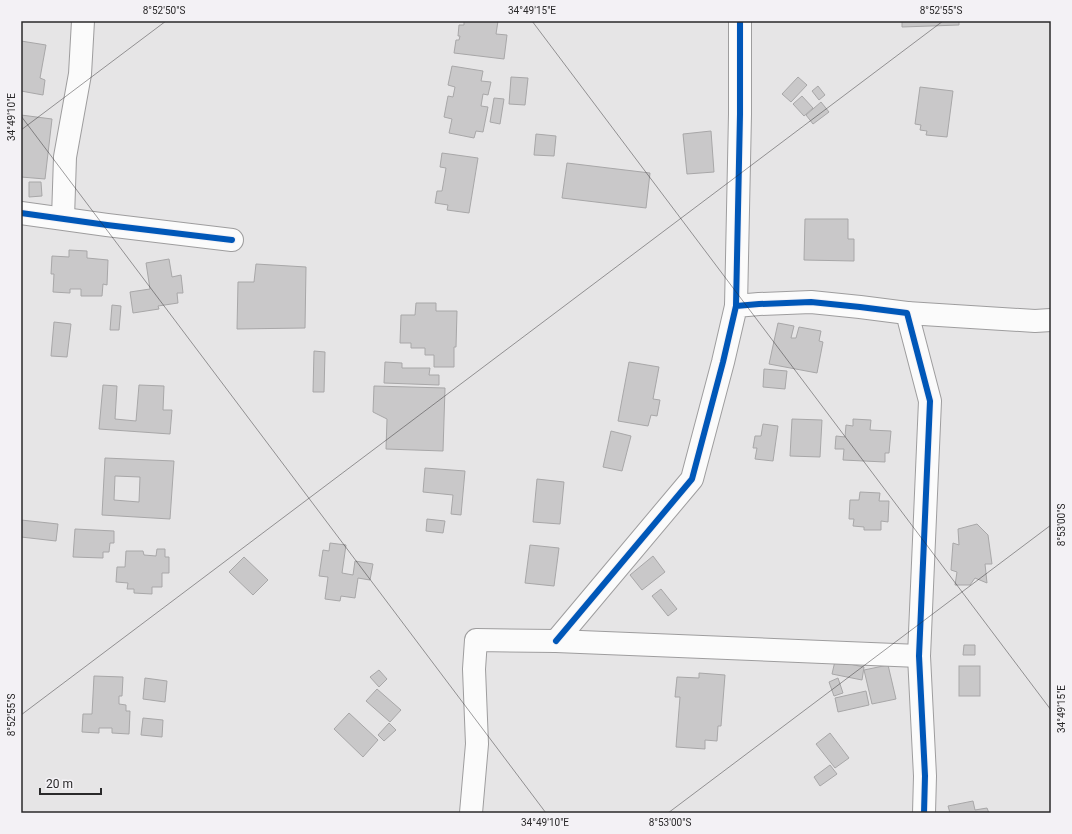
<svg xmlns="http://www.w3.org/2000/svg" width="1072" height="834" font-family="Roboto,sans-serif">
  <style>
    .building { fill: #c9c8c9; stroke: #a8a7a8; fill-rule: evenodd }
    .lines { fill: none; stroke-linecap: round; stroke-linejoin: round }
    .street-casing { stroke: #9e9d9e; stroke-width: 24 }
    .street { stroke: #fbfbfb; stroke-width: 22 }
    .cycleway-casing { stroke: #f3f1f5; stroke-width: 8 }
    .cycleway { stroke: #0057b8; stroke-width: 6 }
    .ticks { fill: none; stroke: #2a292a; stroke-width: 1; stroke-opacity: 0.45 }
    .neatline { fill: none; stroke: #2a292a; stroke-width: 1.5 }
    .ticks-label { font-size: 10px; text-anchor: middle; fill: #2a292a }
  </style>
  <rect width="100%" height="100%" fill="#e6e5e6"/>
  <g class="building">
    <polygon points="464,21 498,21 496,34 507,35 504,59 454,53 456,40 459,40 460,36 458,36 459,25 464,25"/>
    <polygon points="902,21 959,21 959,25 902,27"/>
    <polygon points="21,41 46,45 40,78 45,80 43,95 21,91"/>
    <polygon points="452,66 483,71 481,81 491,82 488,95 483,94 481,106 488,107 483,132 476,131 474,138 449,133 452,119 444,117 448,96 453,97 455,87 448,85"/>
    <polygon points="511,77 528,78 525,105 509,104"/>
    <polygon points="798,77 807,85 791,102 782,94"/>
    <polygon points="818,86 825,95 819,100 812,91"/>
    <polygon points="920,87 953,91 947,137 926,135 927,131 920,130 921,125 915,124"/>
    <polygon points="802,96 813,108 804,116 793,104"/>
    <polygon points="494,98 504,99 500,124 490,122"/>
    <polygon points="821,102 829,112 813,124 806,115"/>
    <polygon points="21,115 52,119 45,179 21,177"/>
    <polygon points="711,131 714,172 687,174 683,134"/>
    <polygon points="536,134 556,136 554,156 534,155"/>
    <polygon points="442,153 478,158 469,213 447,210 448,205 435,203 437,191 442,191 446,168 440,167"/>
    <polygon points="567,163 650,173 646,208 562,198"/>
    <polygon points="29,182 41,182 42,196 29,197"/>
    <polygon points="805,219 848,219 848,239 854,239 854,261 804,260"/>
    <polygon points="69,250 87,251 87,258 108,260 107,285 103,284 102,296 81,296 81,289 70,289 70,293 53,292 54,274 51,274 52,256 69,257"/>
    <polygon points="169,259 172,277 181,275 183,293 177,293 178,303 158,306 159,309 133,313 130,292 150,289 146,263"/>
    <polygon points="256,264 306,267 305,328 237,329 238,282 254,282"/>
    <polygon points="416,303 436,303 436,311 457,311 456,347 454,347 454,367 434,367 434,355 425,355 425,348 411,348 411,343 400,343 401,315 415,315"/>
    <polygon points="112,305 121,306 119,330 110,330"/>
    <polygon points="54,322 71,324 67,357 51,356"/>
    <polygon points="778,323 794,326 791,338 796,338 799,327 821,331 819,341 823,342 817,373 769,364"/>
    <polygon points="314,351 325,352 324,392 313,392"/>
    <polygon points="385,362 402,363 402,368 430,368 429,375 439,375 439,385 384,383"/>
    <polygon points="629,362 659,367 653,399 660,400 657,416 651,415 648,426 618,421"/>
    <polygon points="764,369 787,371 785,389 763,387"/>
    <polygon points="103,385 117,386 115,419 136,421 139,385 164,386 163,410 172,410 170,434 99,429"/>
    <polygon points="374,386 445,388 443,451 386,449 387,419 373,412"/>
    <polygon points="792,419 822,420 820,457 790,456"/>
    <polygon points="853,419 871,420 870,430 891,431 889,453 885,453 885,462 843,460 844,449 835,449 836,436 845,437 846,425 853,426"/>
    <polygon points="763,424 778,426 773,461 755,459 757,448 753,448 755,436 761,436"/>
    <polygon points="611,431 631,436 622,471 603,467"/>
    <path d="M105,458L174,461L170,519L102,515ZM115,476L140,477L139,502L114,500Z"/>
    <polygon points="425,468 465,471 461,515 451,514 453,495 423,492"/>
    <polygon points="537,479 564,482 560,524 533,522"/>
    <polygon points="860,492 880,493 879,501 889,501 888,522 881,521 881,530 864,530 864,527 853,526 854,519 849,519 850,500 859,500"/>
    <polygon points="427,519 445,521 443,533 426,531"/>
    <polygon points="21,520 58,524 56,541 21,537"/>
    <polygon points="977,524 988,535 992,564 985,564 987,583 975,578 970,585 955,585 957,572 951,570 953,543 959,545 958,529"/>
    <polygon points="75,529 114,531 114,543 110,543 109,552 103,552 103,558 73,557"/>
    <polygon points="330,543 346,545 342,573 353,575 355,561 373,564 370,580 358,578 355,598 341,596 340,601 325,599 328,577 319,576 323,550 329,551"/>
    <polygon points="530,545 559,548 554,586 525,583"/>
    <polygon points="157,549 165,549 165,557 169,557 169,573 162,573 162,587 152,587 152,594 134,593 134,589 127,589 128,583 116,582 117,567 125,567 126,551 143,551 144,555 156,556"/>
    <polygon points="653,556 665,572 642,590 630,575"/>
    <polygon points="244,557 268,580 253,595 229,572"/>
    <polygon points="661,589 677,609 668,616 652,596"/>
    <polygon points="964,645 975,645 975,655 963,655"/>
    <polygon points="835,661 864,667 862,680 832,674"/>
    <polygon points="888,665 896,699 872,704 864,670"/>
    <rect x="959" y="666" width="21" height="30"/>
    <polygon points="379,670 387,679 379,687 370,677"/>
    <polygon points="699,673 725,675 721,726 718,726 717,741 705,740 705,749 676,747 680,697 675,697 677,677 699,678"/>
    <polygon points="94,676 123,677 122,696 119,696 119,704 126,705 126,711 130,711 129,734 112,733 112,728 99,728 99,733 82,732 83,714 92,714"/>
    <polygon points="145,678 167,681 165,702 143,699"/>
    <polygon points="838,678 843,693 834,696 829,682"/>
    <polygon points="377,689 401,710 390,722 366,701"/>
    <polygon points="866,691 869,705 838,712 835,698"/>
    <polygon points="349,713 378,740 363,757 334,729"/>
    <polygon points="143,718 163,720 162,737 141,735"/>
    <polygon points="389,723 396,730 384,741 378,735"/>
    <polygon points="830,733 849,758 835,768 816,744"/>
    <polygon points="830,765 837,774 820,786 814,777"/>
    <polygon points="973,801 975,810 987,808 989,813 950,813 948,806"/>
  </g>
  <g class="lines">
    <defs>
      <g id="street">
        <polyline points="21,213 107,225 232,240"/>
        <polyline points="63,218 65,157 80,74 83,21"/>
        <polyline points="736,306 740,114 740,21"/>
        <polyline points="907,313 1035,321 1051,320"/>
        <polyline points="556,641 692,479 723,362 736,306 759,304 811,302 860,307 907,313 930,401 919,656 925,776 924,813"/>
        <polyline points="471,813 477,744 474,669 476,640 556,641 919,656"/>
      </g>
    </defs>
    <use href="#street" class="street-casing"/>
    <use href="#street" class="street"/>
    <defs>
      <g id="cycleway">
        <polyline points="21,213 107,225 232,240"/>
        <polyline points="736,306 740,114 740,21"/>
        <polyline points="556,641 692,479 723,362 736,306 759,304 811,302 860,307 907,313 930,401 919,656 925,776 924,813"/>
      </g>
    </defs>
    <use href="#cycleway" class="cycleway-casing"/>
    <use href="#cycleway" class="cycleway"/>
  </g>
  <path class="ticks" d="M532,21L1051,710M21,116L546,813M21,130L166,21M21,715L943,21M668,813L1051,525"/>
  <rect width="1072" height="834" fill="none" stroke="#f3f1f5" stroke-width="44"/>
  <path d="M40 788v6h61v-6" fill="none" stroke="#2a292a" stroke-width="2"/>
  <text x="46" y="788" font-size="12" fill="#2a292a" stroke="#f3f1f5" stroke-width="3" paint-order="stroke">20 m</text>
  <rect x="22" y="22" width="1028" height="790" class="neatline"/>
  <g class="ticks-label">
    <text x="164" y="14">8°52'50"S</text>
    <text x="532" y="14">34°49'15"E</text>
    <text x="941" y="14">8°52'55"S</text>
    <text transform="translate(11 117) rotate(-90)" y="4">34°49'10"E</text>
    <text transform="translate(1061 525) rotate(-90)" y="4">8°53'00"S</text>
    <text transform="translate(1061 709) rotate(-90)" y="4">34°49'15"E</text>
    <text transform="translate(11 715) rotate(-90)" y="4">8°52'55"S</text>
    <text x="545" y="826">34°49'10"E</text>
    <text x="670" y="826">8°53'00"S</text>
  </g>
</svg>
